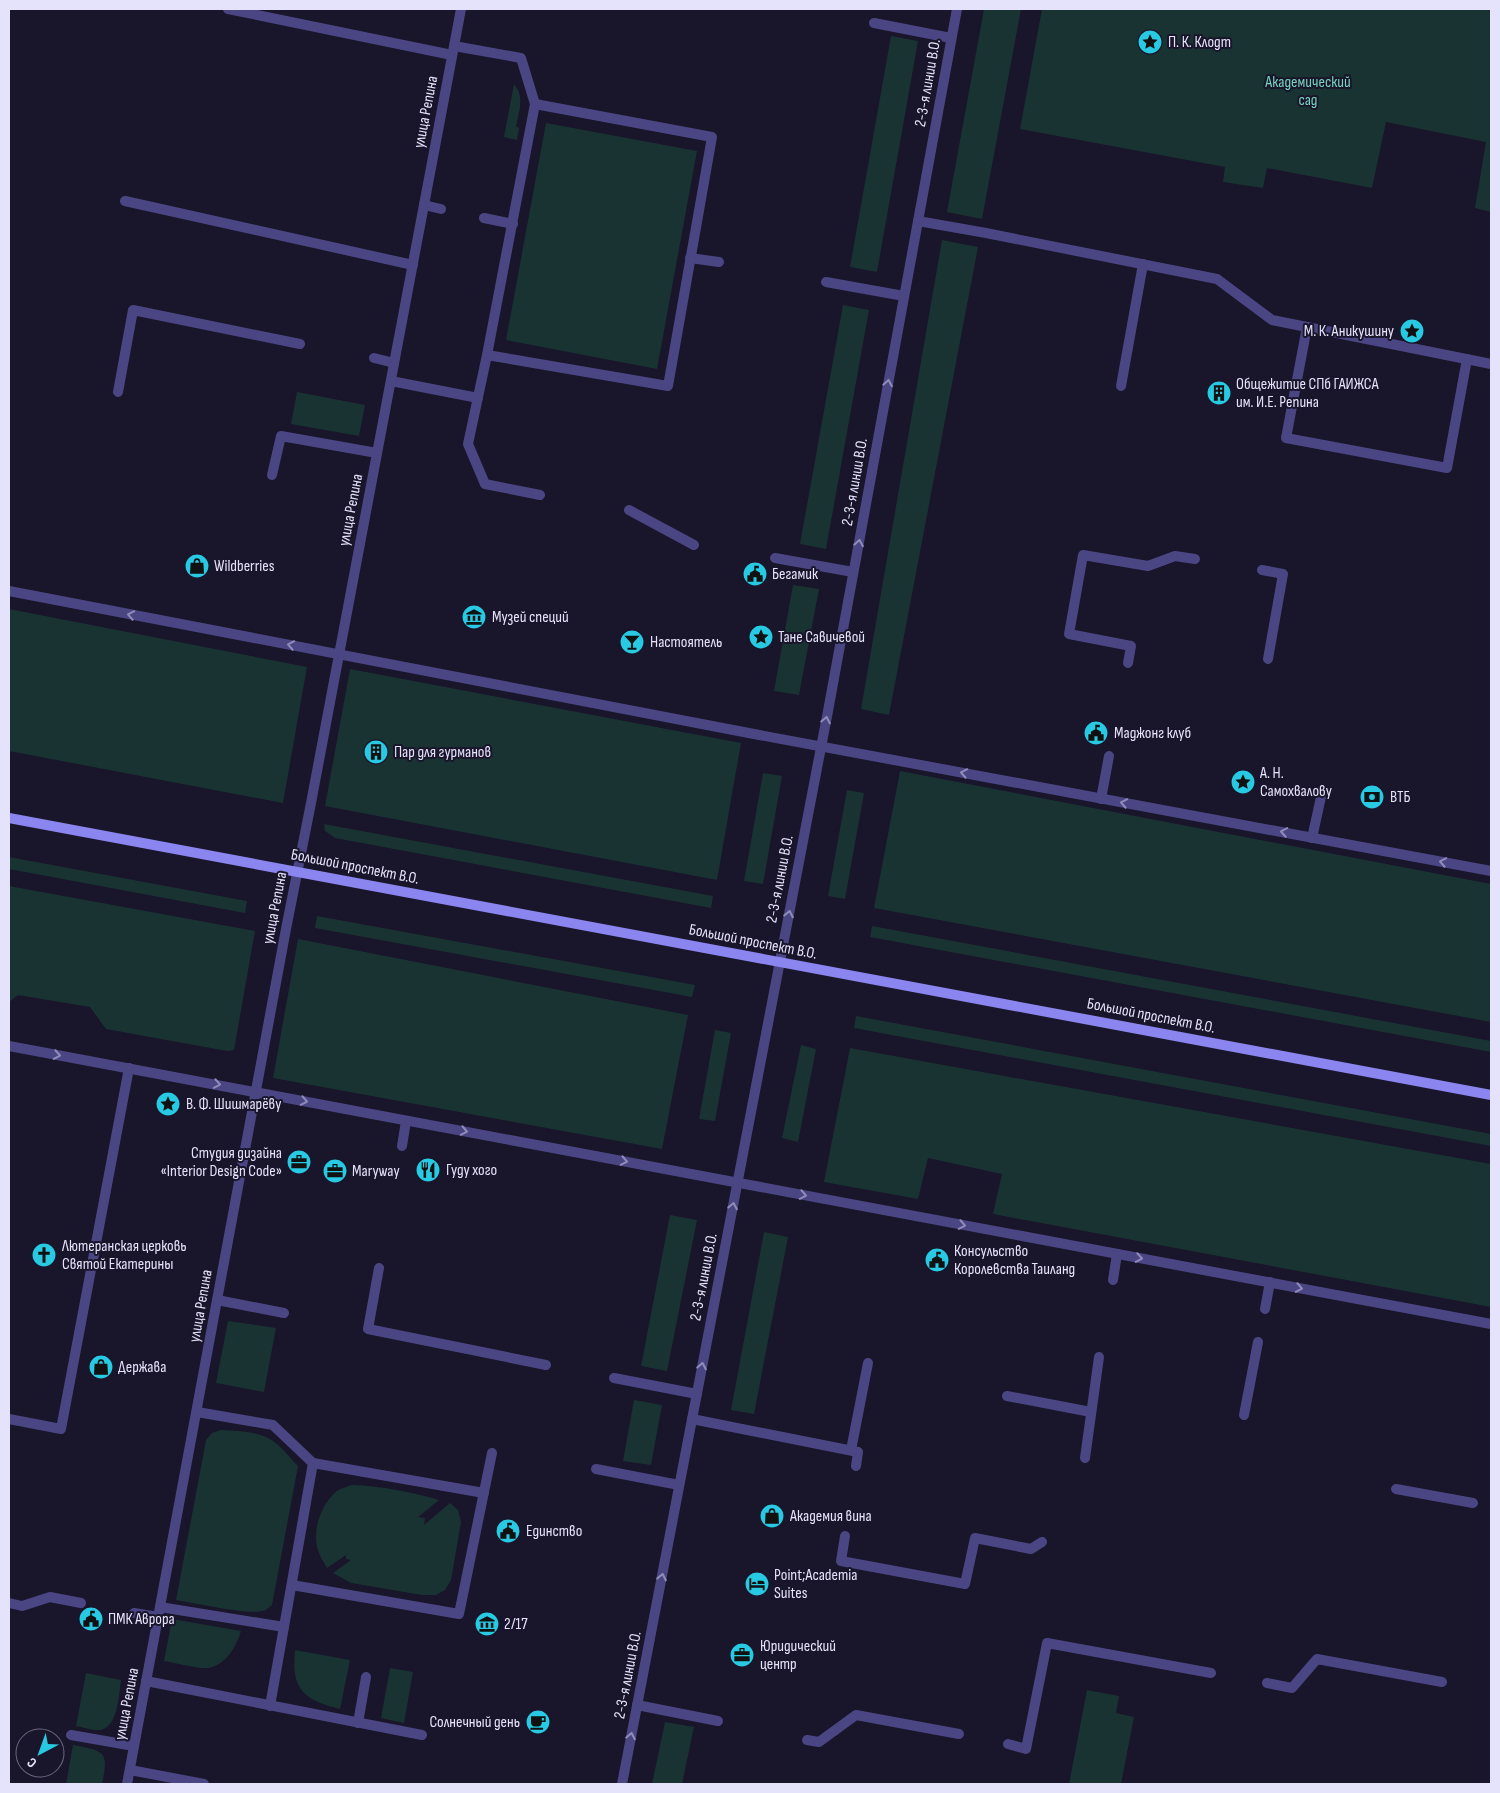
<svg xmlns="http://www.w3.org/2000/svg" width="1500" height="1793" font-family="'Sofia Sans Condensed',sans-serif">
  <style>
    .green { fill: #193333 }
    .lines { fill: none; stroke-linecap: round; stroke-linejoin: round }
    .lane { stroke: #4a4683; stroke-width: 10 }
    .street { stroke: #4a4683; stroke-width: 10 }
    .secondary { stroke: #8b85ef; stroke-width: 10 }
    .oneway { stroke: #908cb9 }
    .labels { text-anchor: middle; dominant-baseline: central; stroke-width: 4; stroke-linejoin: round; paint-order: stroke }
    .poi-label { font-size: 16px; fill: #e5e2fb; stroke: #19152a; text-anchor: start }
    .park-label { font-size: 16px; fill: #76d3be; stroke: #19152a }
    .street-label { font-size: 16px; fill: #e5e2fb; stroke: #19152a }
  </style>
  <rect width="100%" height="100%" fill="#19152a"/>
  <g class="green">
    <polygon points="984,9 1021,9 982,219 947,212"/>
    <polygon points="1042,9 1491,9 1491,212 1475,208 1486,142 1386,122 1372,188 1267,168 1263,188 1223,182 1225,167 1020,129"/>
    <polygon points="891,36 918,41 877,272 850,267"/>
    <path d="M514,84C525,97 519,111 516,126L519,128L517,140L504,137Z"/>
    <polygon points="546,123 697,151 657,369 506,340"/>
    <polygon points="942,240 978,247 889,715 861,709"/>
    <polygon points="843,305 869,310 826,549 800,544"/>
    <polygon points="297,392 365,405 359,436 291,424"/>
    <polygon points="793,585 819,589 799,695 774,691"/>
    <polygon points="9,609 307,667 283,803 9,751"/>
    <polygon points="350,669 741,743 717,880 325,806"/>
    <polygon points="900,771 1491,884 1491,1022 874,908"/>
    <polygon points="763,773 782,776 763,884 744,881"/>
    <polygon points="847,790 864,793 845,899 828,896"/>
    <polygon points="324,824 713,896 711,908 335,838 325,831"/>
    <polygon points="9,857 247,901 245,913 9,869"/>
    <polygon points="9,886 255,931 234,1050 227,1051 106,1029 90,1007 18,995 9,1002"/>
    <polygon points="317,916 695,985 692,997 315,928"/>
    <polygon points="872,926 1491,1041 1491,1052 870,937"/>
    <polygon points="298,939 688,1015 662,1149 273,1078"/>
    <polygon points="856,1016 1491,1134 1491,1146 854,1028"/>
    <polygon points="715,1030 731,1033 715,1121 699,1119"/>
    <polygon points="801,1045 816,1049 798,1142 782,1138"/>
    <polygon points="850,1048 1491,1164 1491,1307 993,1214 1002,1174 928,1158 918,1199 824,1182"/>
    <polygon points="670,1215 697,1220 667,1371 641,1366"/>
    <polygon points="764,1232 788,1237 754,1414 731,1410"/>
    <polygon points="228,1321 276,1328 264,1392 216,1383"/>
    <polygon points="634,1400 662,1405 651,1465 623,1461"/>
    <path d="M221,1430C236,1431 254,1431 268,1438C280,1444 289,1457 298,1466L272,1605C269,1607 267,1610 263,1611C246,1615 195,1603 176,1600L206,1440L212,1433Z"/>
    <path d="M352,1485C381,1486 412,1492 439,1500L418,1517L425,1518L424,1525L450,1503L458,1510L461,1522L451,1580L445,1590L436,1595H422L351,1583L333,1573L351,1560L346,1559V1555L327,1568C324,1563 321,1558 319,1553C311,1533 320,1505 337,1491C341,1488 347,1487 352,1485Z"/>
    <path d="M172,1619L241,1631C236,1647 226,1665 208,1668C199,1669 175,1663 164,1661Z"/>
    <path d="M295,1650L350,1660L340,1709C303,1700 291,1689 295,1650Z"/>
    <polygon points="390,1668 413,1672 404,1723 381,1718"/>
    <path d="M86,1673L121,1680C119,1694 118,1728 100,1730C93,1731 83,1727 76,1726Z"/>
    <polygon points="1087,1690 1119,1696 1116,1713 1134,1717 1121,1784 1069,1784"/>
    <polygon points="665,1722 694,1727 682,1784 652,1784"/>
    <path d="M73,1745C105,1751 109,1751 102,1784H66Z"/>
  </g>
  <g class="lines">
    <g class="lane">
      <polyline points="228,9 452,55"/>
      <polyline points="874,23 951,38"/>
      <polyline points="454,46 521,58 535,104 487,355 468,444 485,484 540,495"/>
      <polyline points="125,201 413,265"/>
      <polyline points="424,205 441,209"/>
      <polyline points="484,218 513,224"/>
      <polyline points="918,221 986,233 1217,279 1272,320 1491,364"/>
      <polyline points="690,258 719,262"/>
      <polyline points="826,282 904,296"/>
      <polyline points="1307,327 1286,438 1447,468 1467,359"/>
      <polyline points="487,355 668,386 712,137 535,104"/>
      <polyline points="374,358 394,363"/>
      <polyline points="391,381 478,398"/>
      <polyline points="1121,386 1143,264"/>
      <polyline points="118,392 133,310 300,344"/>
      <polyline points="272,475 281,436 377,453"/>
      <polyline points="629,510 694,545"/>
      <polyline points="775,558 853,572"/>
      <polyline points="1262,570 1283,574 1268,659"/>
      <polyline points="1128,663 1131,646 1069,634 1083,555 1148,566 1175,556 1195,559"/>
      <polyline points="1101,799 1109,756"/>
      <polyline points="1312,838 1321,797"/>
      <polyline points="402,1146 406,1121"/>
      <polyline points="379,1268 368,1329 546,1365"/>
      <polyline points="1113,1280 1117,1254"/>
      <polyline points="217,1300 284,1313"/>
      <polyline points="1265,1309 1270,1282"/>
      <polyline points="614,1378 697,1394"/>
      <polyline points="1007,1396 1091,1412"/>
      <polyline points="197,1412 273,1425 313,1463 270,1706"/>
      <polyline points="1244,1415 1258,1342"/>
      <polyline points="9,1419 61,1429 129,1068"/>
      <polyline points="692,1419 858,1452 856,1466"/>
      <polyline points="851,1450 868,1363"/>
      <polyline points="1085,1458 1099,1357"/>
      <polyline points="313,1463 484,1493"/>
      <polyline points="596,1469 679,1485"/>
      <polyline points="1396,1489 1473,1503"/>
      <polyline points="845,1536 841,1561 965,1584 975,1538 1031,1549 1042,1542"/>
      <polyline points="292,1585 459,1614 492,1453"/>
      <polyline points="9,1603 22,1606 50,1597 81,1603"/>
      <polyline points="160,1607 284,1627"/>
      <polyline points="134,1613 158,1617"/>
      <polyline points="146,1681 422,1735"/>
      <polyline points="1267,1683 1292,1688 1317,1659 1442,1682"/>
      <polyline points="637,1705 718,1721"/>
      <polyline points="358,1723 366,1677"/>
      <polyline points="71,1735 134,1746"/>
      <polyline points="807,1740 819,1742 856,1715 959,1734"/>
      <polyline points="1008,1744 1026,1749 1047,1643 1211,1673"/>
      <polyline points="130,1770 204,1784"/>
    </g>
    <g class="street">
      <polyline points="9,591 754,734 1491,871"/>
      <polyline points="9,1046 1491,1324"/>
      <polyline points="127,1784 286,929 311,803 461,9"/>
      <polyline points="622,1784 828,711 957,9"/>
    </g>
    <polyline class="secondary" points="9,818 1491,1095"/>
  </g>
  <defs><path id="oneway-chevron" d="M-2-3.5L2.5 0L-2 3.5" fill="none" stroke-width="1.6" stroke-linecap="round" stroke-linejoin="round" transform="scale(1.25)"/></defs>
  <g class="oneway">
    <use href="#oneway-chevron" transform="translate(888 383) rotate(-80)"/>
    <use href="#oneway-chevron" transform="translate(859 543) rotate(-80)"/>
    <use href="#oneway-chevron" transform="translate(131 615) rotate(-169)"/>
    <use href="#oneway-chevron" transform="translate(291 645) rotate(-169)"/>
    <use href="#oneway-chevron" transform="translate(826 720) rotate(-79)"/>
    <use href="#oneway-chevron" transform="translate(964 773) rotate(-169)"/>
    <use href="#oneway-chevron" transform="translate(1124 803) rotate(-169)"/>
    <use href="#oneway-chevron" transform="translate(1284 832) rotate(-170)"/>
    <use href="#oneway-chevron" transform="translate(1443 862) rotate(-169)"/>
    <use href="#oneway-chevron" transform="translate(789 914) rotate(-79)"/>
    <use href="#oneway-chevron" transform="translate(57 1055) rotate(10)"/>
    <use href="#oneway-chevron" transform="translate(217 1084) rotate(10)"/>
    <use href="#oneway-chevron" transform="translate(304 1101) rotate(11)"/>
    <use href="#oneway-chevron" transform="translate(464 1131) rotate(11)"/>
    <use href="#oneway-chevron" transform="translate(624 1161) rotate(11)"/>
    <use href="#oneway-chevron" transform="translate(803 1195) rotate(11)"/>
    <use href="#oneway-chevron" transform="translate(733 1206) rotate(-79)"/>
    <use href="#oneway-chevron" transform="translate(962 1225) rotate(11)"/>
    <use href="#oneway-chevron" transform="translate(1139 1258) rotate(10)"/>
    <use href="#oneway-chevron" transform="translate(1299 1288) rotate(11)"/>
    <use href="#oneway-chevron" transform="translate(702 1366) rotate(-79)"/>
    <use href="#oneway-chevron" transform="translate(662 1577) rotate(-79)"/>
    <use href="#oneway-chevron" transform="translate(631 1736) rotate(-79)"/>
  </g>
  <defs>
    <symbol id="sight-disc" viewBox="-11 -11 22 22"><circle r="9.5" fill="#27cae2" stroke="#19152a"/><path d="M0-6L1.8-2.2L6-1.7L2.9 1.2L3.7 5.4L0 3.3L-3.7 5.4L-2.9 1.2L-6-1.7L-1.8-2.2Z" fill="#111"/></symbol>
    <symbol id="building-disc" viewBox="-11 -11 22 22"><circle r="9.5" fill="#27cae2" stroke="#19152a"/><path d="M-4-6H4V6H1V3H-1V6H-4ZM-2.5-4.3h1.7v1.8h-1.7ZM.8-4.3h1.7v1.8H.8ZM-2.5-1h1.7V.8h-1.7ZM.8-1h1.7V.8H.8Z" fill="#111"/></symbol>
    <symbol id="shop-disc" viewBox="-11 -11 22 22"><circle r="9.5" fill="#27cae2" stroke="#19152a"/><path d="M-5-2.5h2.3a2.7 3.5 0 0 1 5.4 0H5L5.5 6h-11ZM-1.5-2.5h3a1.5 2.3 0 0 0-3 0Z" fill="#111"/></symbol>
    <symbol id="civic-disc" viewBox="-11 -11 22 22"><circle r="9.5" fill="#27cae2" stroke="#19152a"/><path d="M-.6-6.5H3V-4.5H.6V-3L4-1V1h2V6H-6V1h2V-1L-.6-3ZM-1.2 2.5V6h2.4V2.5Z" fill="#111"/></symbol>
    <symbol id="museum-disc" viewBox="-11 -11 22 22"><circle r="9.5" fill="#27cae2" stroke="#19152a"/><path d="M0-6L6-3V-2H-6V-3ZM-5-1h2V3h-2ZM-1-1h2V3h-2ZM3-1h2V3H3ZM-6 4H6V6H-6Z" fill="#111"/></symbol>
    <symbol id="bar-disc" viewBox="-11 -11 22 22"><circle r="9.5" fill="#27cae2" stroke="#19152a"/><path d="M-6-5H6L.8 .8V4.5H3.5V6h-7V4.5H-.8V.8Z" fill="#111"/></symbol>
    <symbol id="bank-disc" viewBox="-11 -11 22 22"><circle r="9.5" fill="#27cae2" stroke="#19152a"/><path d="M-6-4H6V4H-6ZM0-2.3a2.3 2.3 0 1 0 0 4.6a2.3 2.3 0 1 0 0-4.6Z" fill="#111"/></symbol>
    <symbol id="office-disc" viewBox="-11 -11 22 22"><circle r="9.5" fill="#27cae2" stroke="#19152a"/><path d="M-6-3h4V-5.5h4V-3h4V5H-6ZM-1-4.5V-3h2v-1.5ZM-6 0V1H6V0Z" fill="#111"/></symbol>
    <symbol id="restaurant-disc" viewBox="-11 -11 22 22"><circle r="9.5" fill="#27cae2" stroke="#19152a"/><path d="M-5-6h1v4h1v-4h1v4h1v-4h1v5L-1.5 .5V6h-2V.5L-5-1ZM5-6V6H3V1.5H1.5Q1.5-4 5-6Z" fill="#111"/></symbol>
    <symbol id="church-disc" viewBox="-11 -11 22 22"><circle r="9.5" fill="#27cae2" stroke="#19152a"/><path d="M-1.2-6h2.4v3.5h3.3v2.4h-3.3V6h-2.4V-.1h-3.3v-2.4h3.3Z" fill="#111"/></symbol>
    <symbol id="hotel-disc" viewBox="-11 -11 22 22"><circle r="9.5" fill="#27cae2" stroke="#19152a"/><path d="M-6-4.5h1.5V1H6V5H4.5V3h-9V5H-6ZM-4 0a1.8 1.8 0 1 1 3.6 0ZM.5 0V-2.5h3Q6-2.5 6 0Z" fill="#111"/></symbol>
    <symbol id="cafe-disc" viewBox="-11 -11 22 22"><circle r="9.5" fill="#27cae2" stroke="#19152a"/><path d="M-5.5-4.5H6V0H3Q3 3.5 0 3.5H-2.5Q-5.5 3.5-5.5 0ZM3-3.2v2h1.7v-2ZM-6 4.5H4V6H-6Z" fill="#111"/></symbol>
  </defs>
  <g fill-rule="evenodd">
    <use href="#sight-disc" x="1136" y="28" width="28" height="28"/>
    <use href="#sight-disc" x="1398" y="317" width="28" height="28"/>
    <use href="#building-disc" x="1205" y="379" width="28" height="28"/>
    <use href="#shop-disc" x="183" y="552" width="28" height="28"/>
    <use href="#civic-disc" x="741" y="560" width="28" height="28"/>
    <use href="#museum-disc" x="460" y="603" width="28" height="28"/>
    <use href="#sight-disc" x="747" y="623" width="28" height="28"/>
    <use href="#bar-disc" x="618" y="628" width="28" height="28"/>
    <use href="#civic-disc" x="1082" y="719" width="28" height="28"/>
    <use href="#building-disc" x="362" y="738" width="28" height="28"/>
    <use href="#sight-disc" x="1229" y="768" width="28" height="28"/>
    <use href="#bank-disc" x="1358" y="783" width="28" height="28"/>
    <use href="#sight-disc" x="154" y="1090" width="28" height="28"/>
    <use href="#office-disc" x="285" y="1148" width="28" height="28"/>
    <use href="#restaurant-disc" x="414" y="1156" width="28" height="28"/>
    <use href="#office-disc" x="321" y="1157" width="28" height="28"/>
    <use href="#church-disc" x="30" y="1241" width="28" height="28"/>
    <use href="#civic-disc" x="923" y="1246" width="28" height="28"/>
    <use href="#shop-disc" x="87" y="1353" width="28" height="28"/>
    <use href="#shop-disc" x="758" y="1502" width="28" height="28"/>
    <use href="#civic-disc" x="494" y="1517" width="28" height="28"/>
    <use href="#hotel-disc" x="743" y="1570" width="28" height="28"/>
    <use href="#civic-disc" x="77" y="1605" width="28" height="28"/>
    <use href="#museum-disc" x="473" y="1610" width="28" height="28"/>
    <use href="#office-disc" x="728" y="1641" width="28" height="28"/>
    <use href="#cafe-disc" x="524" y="1708" width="28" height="28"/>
  </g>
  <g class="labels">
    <g class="poi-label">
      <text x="1168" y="42">П. К. Клодт</text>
      <text x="1394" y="331" text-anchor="end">М. К. Аникушину</text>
      <text x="1236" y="384">Общежитие СПб ГАИЖСА<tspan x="1236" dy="18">им. И.Е. Репина</tspan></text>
      <text x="214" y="566">Wildberries</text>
      <text x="772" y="574">Бегамик</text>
      <text x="492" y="617">Музей специй</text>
      <text x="778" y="637">Тане Савичевой</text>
      <text x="650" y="642">Настоятель</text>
      <text x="1114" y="733">Маджонг клуб</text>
      <text x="394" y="752">Пар для гурманов</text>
      <text x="1260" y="773">А. Н.<tspan x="1260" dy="18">Самохвалову</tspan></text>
      <text x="1390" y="797">ВТБ</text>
      <text x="186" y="1104">В. Ф. Шишмарёву</text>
      <text x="282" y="1153" text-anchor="end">Студия дизайна<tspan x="282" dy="18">«Interior Design Code»</tspan></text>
      <text x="446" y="1170">Гуду хого</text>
      <text x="352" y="1171">Maryway</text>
      <text x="62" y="1246">Лютеранская церковь<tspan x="62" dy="18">Святой Екатерины</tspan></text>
      <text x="954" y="1251">Консульство<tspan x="954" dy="18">Королевства Таиланд</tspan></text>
      <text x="118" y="1367">Держава</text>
      <text x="790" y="1516">Академия вина</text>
      <text x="526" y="1531">Единство</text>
      <text x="774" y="1575">Point;Academia<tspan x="774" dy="18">Suites</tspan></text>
      <text x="108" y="1619">ПМК Аврора</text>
      <text x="504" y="1624">2/17</text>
      <text x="760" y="1646">Юридический<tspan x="760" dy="18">центр</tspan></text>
      <text x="520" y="1722" text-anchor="end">Солнечный день</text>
    </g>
    <g class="park-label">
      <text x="1308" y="82">Академический<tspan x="1308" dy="18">сад</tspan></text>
    </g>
    <g class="street-label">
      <text transform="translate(928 83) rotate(-80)">2-3-я линии В.О.</text>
      <text transform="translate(426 112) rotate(-79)">улица Репина</text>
      <text transform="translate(855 482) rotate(-80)">2-3-я линии В.О.</text>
      <text transform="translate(351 510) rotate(-79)">улица Репина</text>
      <text transform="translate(355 867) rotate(11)">Большой проспект В.О.</text>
      <text transform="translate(780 879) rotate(-79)">2-3-я линии В.О.</text>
      <text transform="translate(275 908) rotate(-79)">улица Репина</text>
      <text transform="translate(753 942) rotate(11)">Большой проспект В.О.</text>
      <text transform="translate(1151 1016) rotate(11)">Большой проспект В.О.</text>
      <text transform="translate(704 1277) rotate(-79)">2-3-я линии В.О.</text>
      <text transform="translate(201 1306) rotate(-80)">улица Репина</text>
      <text transform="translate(628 1675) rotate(-79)">2-3-я линии В.О.</text>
      <text transform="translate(127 1704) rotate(-79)">улица Репина</text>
    </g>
  </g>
  <rect width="1500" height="1793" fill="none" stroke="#e5e2fb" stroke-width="20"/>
  <g transform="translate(40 1753) rotate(221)"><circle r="24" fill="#19152a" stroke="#6b677e"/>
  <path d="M0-4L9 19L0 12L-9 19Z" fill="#27cae2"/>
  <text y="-8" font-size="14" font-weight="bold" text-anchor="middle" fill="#e5e2fb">С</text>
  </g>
</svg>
